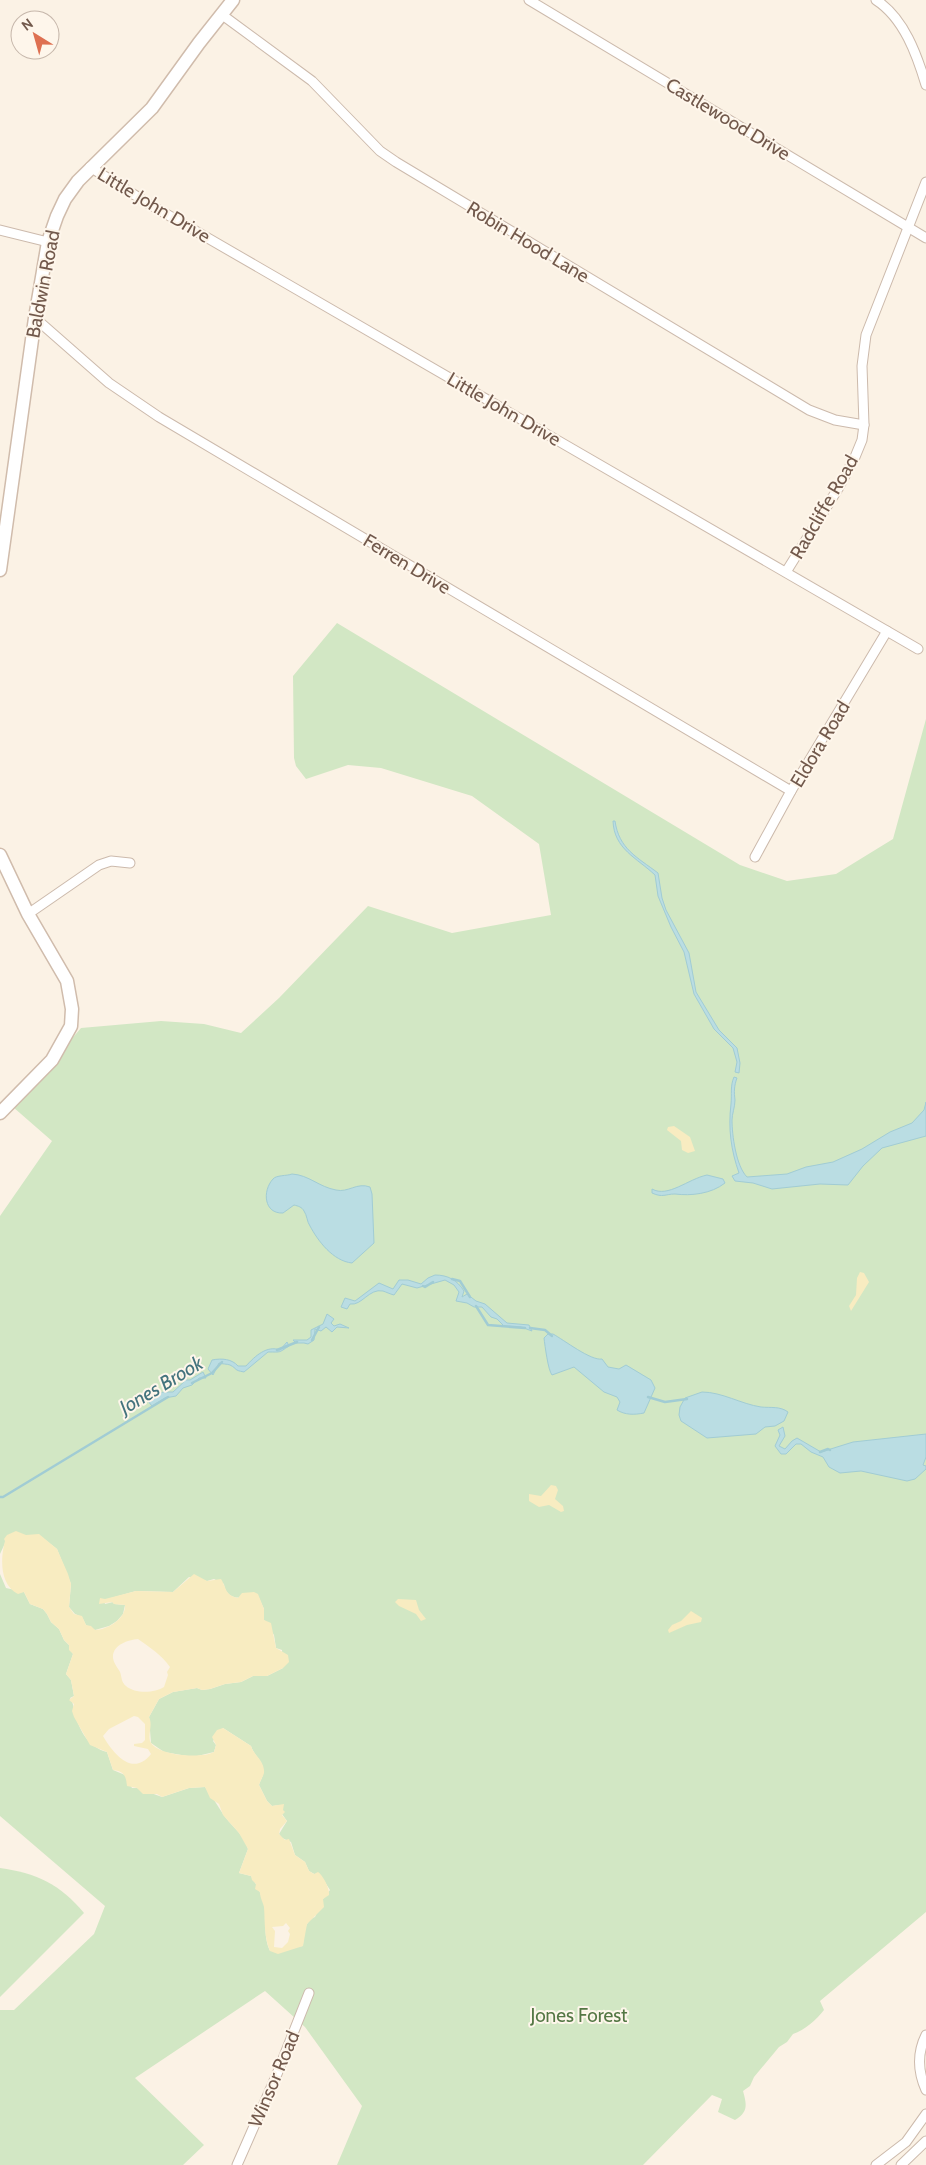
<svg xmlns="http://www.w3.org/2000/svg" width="926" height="2165" font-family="Cabin,sans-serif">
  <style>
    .green { fill: #d2e7c4 }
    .sand { fill: #f8ecc1; fill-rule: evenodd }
    .water { fill: #badde3; stroke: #a1ccd4 }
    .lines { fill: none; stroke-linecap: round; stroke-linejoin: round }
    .stream { stroke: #a1ccd4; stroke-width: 2.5 }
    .street-casing { stroke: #ccbaac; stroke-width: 11 }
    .secondary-casing { stroke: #d0bcac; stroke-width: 15 }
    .street { stroke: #fff; stroke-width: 9 }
    .secondary { stroke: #fff; stroke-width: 12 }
    .labels { text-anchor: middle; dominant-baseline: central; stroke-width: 4; stroke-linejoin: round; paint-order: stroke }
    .street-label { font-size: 19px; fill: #72594c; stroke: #fef6eb }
    .park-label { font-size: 19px; fill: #547744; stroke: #fef6eb }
    .water-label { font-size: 20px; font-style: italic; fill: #43737d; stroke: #fef6eb }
  </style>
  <rect width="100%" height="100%" fill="#fbf2e5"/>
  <g class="green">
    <path d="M337,623L740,865L787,881L836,874L893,839L926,719V1912L820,2001L824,2010C816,2020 805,2030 793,2034L787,2042L779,2047L754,2077L750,2086L743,2091C747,2105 748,2112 735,2120L718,2112L722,2099L712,2095L643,2165H337L362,2106L305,2027L265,1991L135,2078L204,2145L183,2165H0V2010H14L94,1934L105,1906L0,1816V1574L6,1588L24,1592L30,1604L43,1609L47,1614L51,1622L59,1629L64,1640L69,1645L73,1654L66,1674L71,1680L74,1696L70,1698C74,1704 73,1708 75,1714C80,1731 88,1747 107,1752L113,1770L125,1775L132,1788H137L162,1797L189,1788L205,1787C212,1796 217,1805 223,1814C230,1825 244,1834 248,1849L239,1873L251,1876C257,1885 261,1894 264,1904C268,1921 262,1933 270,1951L303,1946C304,1935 304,1921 315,1917L323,1899L330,1890L323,1879L309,1871L305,1862L295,1855L291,1842L282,1838L279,1834L287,1821L282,1814V1806L280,1805L272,1806L267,1801L259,1785C260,1781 263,1777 263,1773C265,1762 254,1756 251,1746L223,1728L213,1741L216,1745L214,1752L193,1757L164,1752L151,1743L149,1717L159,1699L173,1692L197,1688L202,1690L210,1689L225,1684L241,1682L253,1676H267L283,1668L282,1650L276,1648L274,1635L264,1620V1609L259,1598C245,1598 226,1602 224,1584L214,1579L207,1581L189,1577L173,1592L136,1591L104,1600L105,1604L113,1602L114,1604L125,1605L123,1614L117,1621L109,1626L95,1630L86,1625L82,1617L75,1614L69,1607L71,1584L57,1549L39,1535L6,1541L0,1554V1216L52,1141L13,1107L81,1028L161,1021L204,1024L241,1033L279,998L368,906L452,933L551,915L539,844L472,796L381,768L348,765L306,779L296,766L294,758L293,676Z"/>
    <path d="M0,1868C36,1873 60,1884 84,1913L0,1997Z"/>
  </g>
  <g class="sand">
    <polygon points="674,1126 690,1137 695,1151 688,1153 682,1150 681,1141 667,1130 668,1127"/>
    <polygon points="860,1272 864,1273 869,1282 851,1311 849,1306 856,1295 857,1278"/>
    <polygon points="551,1485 556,1486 558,1490 555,1499 563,1506 564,1511 561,1512 549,1505 539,1507 529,1501 529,1494 541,1496"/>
    <path d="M16,1531L26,1535L39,1534L57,1549L68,1574L71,1584L69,1607L74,1614L82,1616L86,1625L91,1626L95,1630C107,1630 126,1619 125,1605L114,1604L112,1602L99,1604L100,1598L105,1599L136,1591L173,1592L194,1574L207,1581L221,1579C227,1589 225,1595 238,1598L242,1593L254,1592L258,1594L264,1609V1620L271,1623L276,1648L288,1655L289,1662L283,1668L267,1676H253L241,1682L225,1684L210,1689L202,1690L197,1688L173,1692L159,1699L149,1717C153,1725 148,1733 150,1741C156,1756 201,1759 214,1752L216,1745L212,1737L217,1730L223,1728L251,1746C254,1756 265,1761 264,1773C263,1777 260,1781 259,1785L267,1801L272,1806L284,1804L283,1810L285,1812L282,1815L287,1821L280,1829L279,1834L285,1840L289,1839L295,1855L305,1862L309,1871L314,1874L318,1872C323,1875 330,1889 329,1895L323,1899L324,1907L307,1924L303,1946L278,1954L270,1951C264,1937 265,1922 264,1907C263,1902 260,1898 260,1892L255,1889L256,1884L252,1880L251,1876L239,1873L248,1849L239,1833L223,1815L219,1804L210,1798L205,1787L189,1788L162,1797L157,1794H143L137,1788L127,1786C126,1776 124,1771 113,1770L107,1752L90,1745L74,1717L72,1711L74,1704L69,1700L74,1696L71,1680L66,1674L73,1654L69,1650V1645L64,1640L59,1629L51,1622L47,1614L43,1609L30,1604L24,1592L18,1594C0,1585 0,1559 5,1541L4,1539L7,1535ZM138,1639C149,1647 162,1655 170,1667L167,1672L168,1675L164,1687C155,1693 135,1694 126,1686C121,1682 122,1677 120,1672C118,1668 114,1664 113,1658C112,1645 128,1640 138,1639ZM134,1716L138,1717L145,1724V1740L142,1743L134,1744V1746L148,1749L151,1754C133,1777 114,1755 103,1736L109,1729ZM286,1923L290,1928L288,1931L290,1934L288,1942L282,1948L274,1947L275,1931L272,1927L283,1926Z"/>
    <polygon points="398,1599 416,1600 419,1610 426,1619 421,1621 416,1614 399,1606 395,1602"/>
    <polygon points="691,1611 702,1618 701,1622 687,1625 669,1633 668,1630 672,1625 681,1621"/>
  </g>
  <g class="water">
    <path d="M613,821H615C619,849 637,857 658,873L662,898L666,910L689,953L696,992L719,1030L737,1048L740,1063L739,1073L735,1072L737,1062L733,1048L714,1029L694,994L684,952L671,927L658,896L655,875C637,858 614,849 613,821Z"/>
    <path d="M734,1077L737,1078C734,1086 734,1092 735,1100C735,1107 732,1114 732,1120C732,1135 736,1166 747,1177L787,1174L806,1167L833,1162L862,1149L890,1132L912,1123L924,1110L926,1102V1136L882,1148L863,1166L848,1185L820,1184L772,1189L753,1183L735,1181L732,1176L739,1173C731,1150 728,1129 731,1104C732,1094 730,1086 734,1077Z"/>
    <path d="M292,1174C309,1175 319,1187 336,1190C348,1193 357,1182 370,1187L372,1194L374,1243L352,1263C333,1261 318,1241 310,1226C307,1222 307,1215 304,1211C302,1207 298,1206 294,1205L283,1213C264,1214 262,1191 273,1179C276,1175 287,1176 292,1174Z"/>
    <path d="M707,1175L723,1179L725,1183C711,1194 691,1196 675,1194C665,1194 663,1198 652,1193V1189C668,1198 688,1179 707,1175Z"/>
    <path d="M435,1275C448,1275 457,1280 464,1291L462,1297L467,1294L476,1301L485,1304L507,1323L529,1325L532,1331L521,1327L504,1326L497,1319L491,1317L482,1307H474L467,1303L456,1301L459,1292L454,1285L445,1280L417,1288L402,1284L394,1295C390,1294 386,1292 383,1291C369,1288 362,1306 350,1304L347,1309L341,1307L345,1298L355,1301L379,1283L393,1289L399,1280H408L421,1284L428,1278Z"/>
    <polygon points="327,1314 334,1319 331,1323 334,1326 340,1324 349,1328 337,1327 332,1332 326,1327 321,1331 315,1329 314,1340 308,1344 304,1343 296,1343 293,1340 307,1340 311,1337 311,1330 323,1324"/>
    <path d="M548,1334H553C564,1340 591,1361 602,1359L608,1367L619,1369L626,1365L651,1380L655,1388L644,1413C634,1415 625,1415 617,1410L620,1402L617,1397L604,1392L574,1367L552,1375C548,1370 545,1346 544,1338Z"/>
    <path d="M287,1342L289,1346C278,1353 282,1352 268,1352L244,1372C233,1370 238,1369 230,1365C228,1364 221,1364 219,1363L213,1375L208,1369L212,1360C222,1358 232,1359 238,1366H246C255,1356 267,1345 280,1350Z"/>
    <polygon points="203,1372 206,1378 199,1378 192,1385 183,1388 176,1396 165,1398 152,1406 147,1400 147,1395 157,1395 163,1392 173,1392 186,1380 190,1380"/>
    <path d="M702,1392C722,1392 741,1404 761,1407C771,1408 780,1406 788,1412L784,1421L775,1426L765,1427L756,1434L707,1438L681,1421L679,1415L680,1407L685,1398Z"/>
    <polygon points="783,1427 785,1436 779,1446 785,1449 792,1441 797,1438 821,1452 853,1442 926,1434 926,1457 923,1465 926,1466 926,1469 915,1479 907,1481 861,1471 840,1473 829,1467 823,1457 811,1452 801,1444 796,1444 786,1454 781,1454 775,1446 780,1435 778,1430"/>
  </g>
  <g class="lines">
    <g class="stream">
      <polyline points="452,1279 460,1281 470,1297"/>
      <polyline points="423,1286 425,1287 433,1282"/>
      <polyline points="476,1306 488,1325 525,1328"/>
      <polyline points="530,1328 545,1330 552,1336"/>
      <polyline points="312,1340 319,1327"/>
      <polyline points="277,1350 297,1342"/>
      <polyline points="192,1383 212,1373 222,1362"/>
      <polyline points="648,1397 665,1402 687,1399"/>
      <polyline points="820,1452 828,1449 830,1450"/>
      <polyline points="0,1497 3,1497 168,1397"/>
    </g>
    <defs>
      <g id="street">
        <polyline points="529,0 926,238"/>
        <path d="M876,0C904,18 917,55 926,85"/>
        <polyline points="221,14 312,81 380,151 396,162 809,410 835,420 864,425"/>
        <polyline points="90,167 149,204 918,649"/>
        <polyline points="0,230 48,242"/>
        <polyline points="35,318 109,383 159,417 791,791"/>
        <polyline points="786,572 839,487 855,457 862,440 864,425 862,366 866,335 926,182"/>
        <polyline points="755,857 791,791 887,631"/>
        <polyline points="28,914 99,865 111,861 130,863"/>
        <path d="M926,2035C917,2053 918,2072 926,2090"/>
        <polyline points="237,2165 277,2074 309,1993"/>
        <polyline points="876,2165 906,2142 926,2114"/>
        <polyline points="901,2165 926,2141"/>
      </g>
      <g id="secondary">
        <polyline points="0,570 35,318 48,242 57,216 65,199 78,181 152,108 199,43 233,0"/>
        <polyline points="0,855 28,914 67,981 72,1009 71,1026 52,1060 0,1113"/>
      </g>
    </defs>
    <use href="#street" class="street-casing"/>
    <use href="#secondary" class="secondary-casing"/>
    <use href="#street" class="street"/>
    <use href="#secondary" class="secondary"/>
  </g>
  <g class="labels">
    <g class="street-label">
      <text transform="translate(728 119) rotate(31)">Castlewood Drive</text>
      <text transform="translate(154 205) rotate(31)">Little John Drive</text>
      <text transform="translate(528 242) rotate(31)">Robin Hood Lane</text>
      <text transform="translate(43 284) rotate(-79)">Baldwin Road</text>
      <text transform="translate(504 409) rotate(30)">Little John Drive</text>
      <text transform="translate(824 507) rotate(-60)">Radcliffe Road</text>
      <text transform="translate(407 564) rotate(31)">Ferren Drive</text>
      <text transform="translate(820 744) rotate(-59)">Eldora Road</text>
      <text transform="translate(274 2079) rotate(-67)">Winsor Road</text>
    </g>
    <g class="park-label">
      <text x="579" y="2015">Jones Forest</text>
    </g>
    <g class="water-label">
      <text transform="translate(161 1385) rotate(-31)">Jones Brook</text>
    </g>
  </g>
  <g transform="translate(35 35) rotate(323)"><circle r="24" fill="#fef6eb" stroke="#c6b7ab"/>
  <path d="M0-4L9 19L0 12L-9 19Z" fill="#de7051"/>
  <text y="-8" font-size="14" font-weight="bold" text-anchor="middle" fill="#72594c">N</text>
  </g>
</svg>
